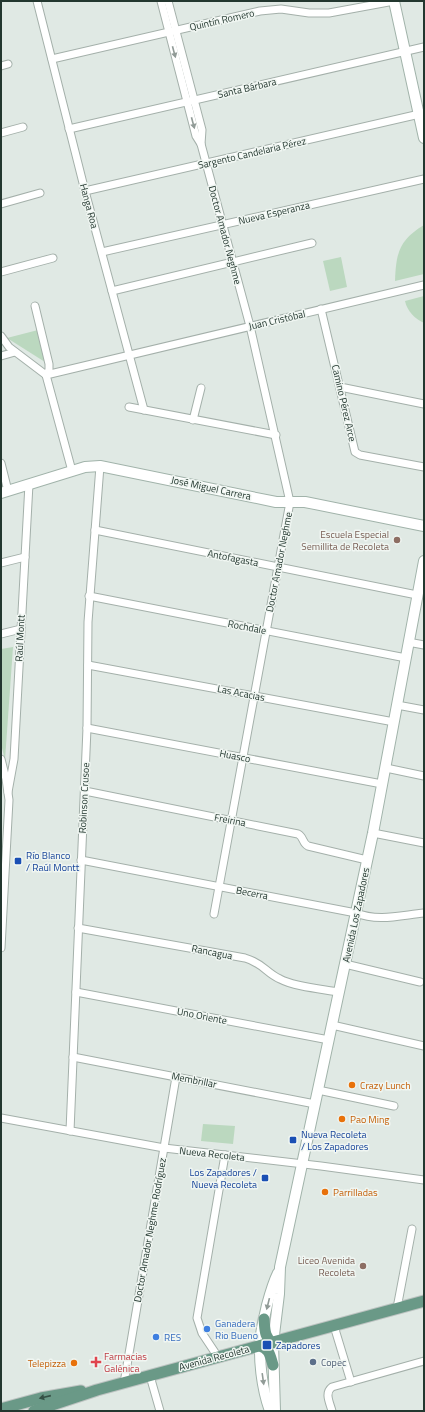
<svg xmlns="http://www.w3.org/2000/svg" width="425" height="1412" font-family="'Titillium Web',sans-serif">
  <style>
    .green { fill: #bbd8bf }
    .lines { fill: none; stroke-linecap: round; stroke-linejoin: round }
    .street-casing { stroke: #a4b0aa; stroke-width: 9 }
    .secondary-casing { stroke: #a1b3aa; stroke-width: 12 }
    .primary-casing { stroke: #bdc3c1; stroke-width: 13 }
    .street { stroke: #fff; stroke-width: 7 }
    .secondary { stroke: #fff; stroke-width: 10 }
    .primary { stroke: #6a9987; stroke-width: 11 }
    .oneway { fill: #919b97 }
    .oneway2 { fill: #355045 }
    .education-dot { fill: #8d6e63; stroke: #f0f6f2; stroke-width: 1.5 }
    .transit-dot { fill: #1a4fb4; stroke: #f0f6f2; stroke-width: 1.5 }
    .food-dot { fill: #e8710a; stroke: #f0f6f2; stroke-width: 1.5 }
    .shop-dot { fill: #3f7fe0; stroke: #f0f6f2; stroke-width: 1.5 }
    .health-dot { fill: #e0444e; stroke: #f0f6f2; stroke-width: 1.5 }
    .service-dot { fill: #5c6f8a; stroke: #f0f6f2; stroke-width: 1.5 }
    .labels { text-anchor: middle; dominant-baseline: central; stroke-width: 3; stroke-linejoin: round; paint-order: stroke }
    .street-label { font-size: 10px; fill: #23372f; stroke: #f0f6f2 }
    .education-label { font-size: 10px; fill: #785e54; stroke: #f0f6f2; text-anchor: end }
    .transit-label { font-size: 10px; fill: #164399; stroke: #f0f6f2; text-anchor: start }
    .food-label { font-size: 10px; fill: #c56008; stroke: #f0f6f2; text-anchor: start }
    .shop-label { font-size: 10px; fill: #366cbe; stroke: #f0f6f2; text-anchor: start }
    .health-label { font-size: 10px; fill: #be3a42; stroke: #f0f6f2; text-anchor: start }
    .service-label { font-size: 10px; fill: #4e5e75; stroke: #f0f6f2; text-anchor: start }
  </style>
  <rect width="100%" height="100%" fill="#e0e9e4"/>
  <g class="green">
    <path d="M424,225V274L395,281C396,253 399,240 424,225Z"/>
    <polygon points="341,257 347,287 330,291 323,261"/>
    <path d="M424,296V323C415,319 407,311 405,301Z"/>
    <polygon points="38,330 45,362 7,338"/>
    <polygon points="13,647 5,760 1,744 1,649"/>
    <polygon points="203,1124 235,1126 233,1144 201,1141"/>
  </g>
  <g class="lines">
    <defs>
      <g id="street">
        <polyline points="37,1 85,191 144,410"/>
        <polyline points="161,1 196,136 201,144 250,326 290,502 214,914"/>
        <polyline points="168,1 202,130 201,144"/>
        <polyline points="52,59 260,11 281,9 309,13 329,13 394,1"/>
        <polyline points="1,66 8,64"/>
        <polyline points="69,129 424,47"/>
        <polyline points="1,133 23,127"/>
        <polyline points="85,191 424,113"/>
        <polyline points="1,204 40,193"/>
        <polyline points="102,252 424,179"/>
        <polyline points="1,272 53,258"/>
        <polyline points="112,291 312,243"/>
        <polyline points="35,306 49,364 49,370 46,375"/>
        <polyline points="321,309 355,452 360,455 424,467"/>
        <polyline points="1,336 9,347 46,375 72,471"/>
        <polyline points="1,356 15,352"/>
        <polyline points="46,375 424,285"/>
        <polyline points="340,387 424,404"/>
        <polyline points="129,407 276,435"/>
        <polyline points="193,420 201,388"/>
        <polyline points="1,463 8,491"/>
        <polyline points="95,530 417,595"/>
        <polyline points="1,563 25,557"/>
        <polyline points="89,596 406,658"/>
        <polyline points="1,634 21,629"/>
        <polyline points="408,642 424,645"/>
        <polyline points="88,665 394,722"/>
        <polyline points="397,705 424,710"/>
        <polyline points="87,728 382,784"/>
        <polyline points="1,759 6,779 9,800 1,948"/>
        <polyline points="386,768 424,776"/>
        <path d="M85,791L298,834C304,837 302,843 308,846L367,860"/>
        <polyline points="8,792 14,759 29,484"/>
        <polyline points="373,833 424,843"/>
        <path d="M81,860L356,913C378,922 402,915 424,913"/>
        <path d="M78,928L245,958C263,963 266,973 280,979C295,987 322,989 339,992"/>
        <polyline points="345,964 420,982"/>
        <polyline points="76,992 329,1040"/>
        <polyline points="332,1025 424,1046"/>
        <polyline points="73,1057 315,1104"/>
        <polyline points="318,1090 394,1106"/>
        <polyline points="1,1118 164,1148 321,1166 424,1180"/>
        <polyline points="70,1131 87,728 88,622 100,466"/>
        <polyline points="397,1308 412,1229"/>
        <polyline points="334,1326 351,1382"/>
        <polyline points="218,1357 202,1333 197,1318 225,1155"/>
        <polyline points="150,1376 160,1411"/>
        <polyline points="124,1383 176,1077"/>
        <path d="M332,1411C330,1403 324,1393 332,1387L424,1361"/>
      </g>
      <g id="secondary">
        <polyline points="394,1 424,138"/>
        <polyline points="1,493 85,467 100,466 276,502 305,502 424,526"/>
        <path d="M270,1411C262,1389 258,1358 261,1335C262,1325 265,1315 267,1305C270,1294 273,1283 278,1273"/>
        <polyline points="275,1411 273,1343 279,1294 280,1267 373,833 424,561"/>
      </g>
      <g id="primary">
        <path d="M264,1319C265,1328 264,1338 273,1343"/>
        <path d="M260,1346C270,1349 270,1356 273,1365"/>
        <polyline points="1,1409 41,1398 81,1391"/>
        <polyline points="34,1411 97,1390 424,1301"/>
      </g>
    </defs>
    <use href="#street" class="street-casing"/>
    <use href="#secondary" class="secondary-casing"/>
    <use href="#primary" class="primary-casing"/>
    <use href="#street" class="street"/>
    <use href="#secondary" class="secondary"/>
    <use href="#primary" class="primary"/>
  </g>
  <defs><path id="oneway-solid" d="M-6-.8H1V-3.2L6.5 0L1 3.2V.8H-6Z"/></defs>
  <g class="oneway">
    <use href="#oneway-solid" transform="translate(174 52) rotate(75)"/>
    <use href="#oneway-solid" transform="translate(193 123) rotate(75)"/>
    <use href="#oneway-solid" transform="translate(268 1304) rotate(104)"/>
    <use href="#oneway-solid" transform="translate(263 1379) rotate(82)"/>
  </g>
  <use class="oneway2" href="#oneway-solid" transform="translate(45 1397) rotate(167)"/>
  <g class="education-dot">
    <circle cx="397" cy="540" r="4"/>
    <circle cx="363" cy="1266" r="4"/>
  </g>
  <g class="transit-dot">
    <rect x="14" y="857" width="8" height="8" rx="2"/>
    <rect x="289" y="1136" width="8" height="8" rx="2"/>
    <rect x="261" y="1174" width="8" height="8" rx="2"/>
    <rect x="262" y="1340" width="10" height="10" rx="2"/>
  </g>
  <g class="food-dot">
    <circle cx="352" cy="1085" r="4"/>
    <circle cx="342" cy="1119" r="4"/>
    <circle cx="325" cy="1192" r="4"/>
    <circle cx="74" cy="1363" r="4"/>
  </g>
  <g class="shop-dot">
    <circle cx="207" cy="1329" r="4"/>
    <circle cx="156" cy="1337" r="4"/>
  </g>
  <path class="health-dot" d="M94 1356h4v4h4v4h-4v4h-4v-4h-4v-4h4z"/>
  <circle class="service-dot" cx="313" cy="1362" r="4"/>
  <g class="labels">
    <g class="street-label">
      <text transform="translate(222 20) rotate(-13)">Quintín Romero</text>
      <text transform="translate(247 88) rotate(-13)">Santa Bárbara</text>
      <text transform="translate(252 153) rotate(-13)">Sargento Candelaria Pérez</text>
      <text transform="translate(89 206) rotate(75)">Hanga Roa</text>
      <text transform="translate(274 213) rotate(-13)">Nueva Esperanza</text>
      <text transform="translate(225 235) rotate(75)">Doctor Amador Neghme</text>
      <text transform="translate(277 320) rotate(-13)">Juan Cristóbal</text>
      <text transform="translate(344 403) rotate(77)">Camino Pérez Arce</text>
      <text transform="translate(211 488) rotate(12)">José Miguel Carrera</text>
      <text transform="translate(233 558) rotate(11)">Antofagasta</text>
      <text transform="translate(279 562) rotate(-79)">Doctor Amador Neghme</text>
      <text transform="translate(247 627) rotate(11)">Rochdale</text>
      <text transform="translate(20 638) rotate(-87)">Raúl Montt</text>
      <text transform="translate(241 693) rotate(11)">Las Acacias</text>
      <text transform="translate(235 756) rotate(11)">Huasco</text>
      <text transform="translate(84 798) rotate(-87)">Robinson Crusoe</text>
      <text transform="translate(230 820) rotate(11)">Freirina</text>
      <text transform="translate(252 893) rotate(11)">Becerra</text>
      <text transform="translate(356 915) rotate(-78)">Avenida Los Zapadores</text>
      <text transform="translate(212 952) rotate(11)">Rancagua</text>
      <text transform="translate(202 1016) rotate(11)">Uno Oriente</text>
      <text transform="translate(194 1080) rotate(11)">Membrillar</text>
      <text transform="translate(212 1154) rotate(6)">Nueva Recoleta</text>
      <text transform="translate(150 1230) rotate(-80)">Doctor Amador Neghme Rodríguez</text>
      <text transform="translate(214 1358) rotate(-15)">Avenida Recoleta</text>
    </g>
    <g class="education-label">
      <text x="389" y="534">Escuela Especial<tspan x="389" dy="12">Semillita de Recoleta</tspan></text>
      <text x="355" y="1260">Liceo Avenida<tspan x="355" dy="12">Recoleta</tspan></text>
    </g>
    <g class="transit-label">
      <text x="26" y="855">Río Blanco<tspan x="26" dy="12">/ Raúl Montt</tspan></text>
      <text x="301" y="1134">Nueva Recoleta<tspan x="301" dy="12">/ Los Zapadores</tspan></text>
      <text x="257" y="1172" text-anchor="end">Los Zapadores /<tspan x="257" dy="12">Nueva Recoleta</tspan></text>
      <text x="276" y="1345">Zapadores</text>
    </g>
    <g class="food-label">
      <text x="360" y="1085">Crazy Lunch</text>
      <text x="350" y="1119">Pao Ming</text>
      <text x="333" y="1192">Parrilladas</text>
      <text x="66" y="1363" text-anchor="end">Telepizza</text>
    </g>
    <g class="shop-label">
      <text x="215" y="1323">Ganadera<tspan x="215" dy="12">Rio Bueno</tspan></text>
      <text x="164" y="1337">RES</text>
    </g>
    <g class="health-label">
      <text x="104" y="1356">Farmacias<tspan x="104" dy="12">Galénica</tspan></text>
    </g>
    <g class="service-label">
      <text x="321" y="1362">Copec</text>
    </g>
  </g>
  <rect width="425" height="1412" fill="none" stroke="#23372f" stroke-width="4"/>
</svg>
